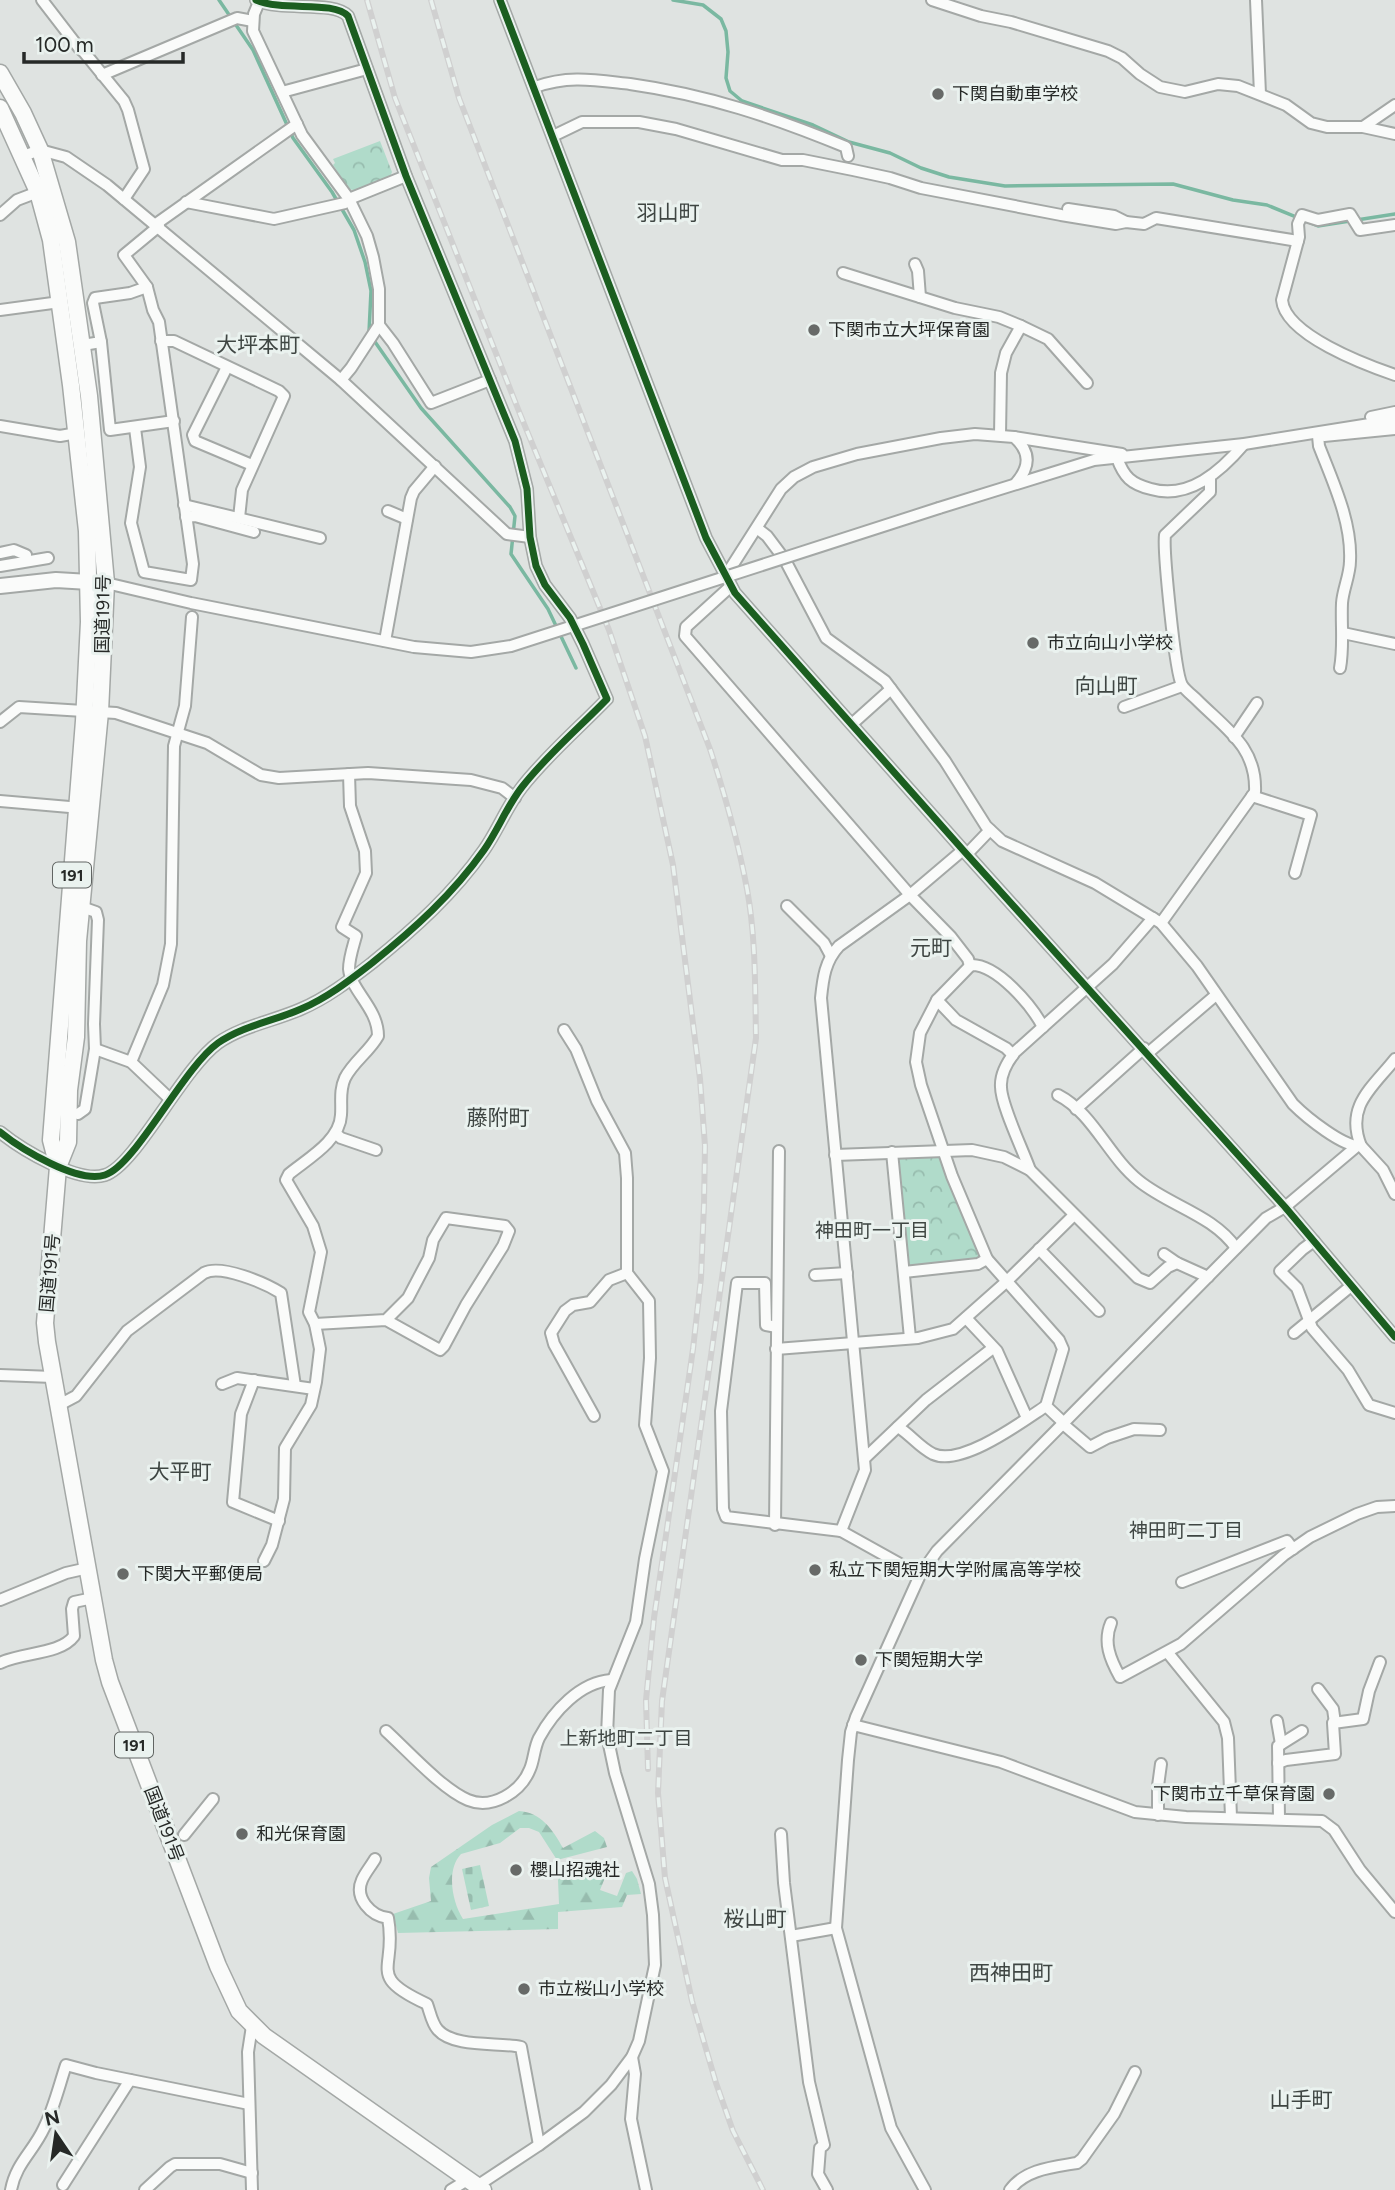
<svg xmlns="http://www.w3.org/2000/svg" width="1395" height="2190" font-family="Figtree,'Noto Sans JP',sans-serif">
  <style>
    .forest { fill: url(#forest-firs) }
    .cemetery { fill: url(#cemetery-stones) }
    .park { fill: url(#park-crowns) }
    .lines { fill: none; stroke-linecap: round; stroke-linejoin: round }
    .stream { stroke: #7ab8a1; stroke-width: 3.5 }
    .minor-casing { stroke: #a4a8a6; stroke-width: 14 }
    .major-casing { stroke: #a4a8a6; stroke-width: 18 }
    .highway-casing { stroke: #a4a8a6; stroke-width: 19 }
    .minor { stroke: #fafbfa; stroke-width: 10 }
    .major { stroke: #fafbfa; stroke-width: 14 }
    .highway { stroke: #fafbfa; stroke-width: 16 }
    .rail-casing { stroke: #d0d0d0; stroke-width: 6 }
    .rail { stroke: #eaf2ef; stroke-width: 3.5; stroke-dasharray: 10; stroke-linecap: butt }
    .minor-bridge-casing { stroke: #a4a8a6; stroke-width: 14; stroke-linecap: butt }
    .minor-bridge { stroke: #fafbfa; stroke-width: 10 }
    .cycleway-casing { stroke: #eaf2ef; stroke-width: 11 }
    .cycleway { stroke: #1b5e20; stroke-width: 7 }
    .poi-dot { fill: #676a68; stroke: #eaf2ef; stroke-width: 2.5 }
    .labels { text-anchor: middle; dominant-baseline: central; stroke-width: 6; stroke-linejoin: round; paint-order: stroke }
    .shield { fill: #eaf2ef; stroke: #616563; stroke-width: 2 }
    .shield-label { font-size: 16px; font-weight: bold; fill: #262927 }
    .poi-label { font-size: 18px; fill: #262927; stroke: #eaf2ef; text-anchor: start }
    .street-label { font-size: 18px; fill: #262927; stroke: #eaf2ef }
    .neighbourhood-label { font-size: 19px; fill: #3f4643; stroke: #eaf2ef }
    .quarter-label { font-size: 21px; fill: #3f4643; stroke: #eaf2ef }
  </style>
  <defs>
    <pattern id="forest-firs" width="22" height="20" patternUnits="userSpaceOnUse" patternTransform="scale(1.75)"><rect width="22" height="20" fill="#b0dbca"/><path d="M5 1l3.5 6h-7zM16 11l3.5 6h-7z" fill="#97bcae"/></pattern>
    <pattern id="cemetery-stones" width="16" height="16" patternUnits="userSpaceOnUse" patternTransform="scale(1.75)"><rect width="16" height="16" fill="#b0dbca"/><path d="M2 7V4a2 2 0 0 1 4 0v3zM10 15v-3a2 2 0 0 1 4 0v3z" fill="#97bcae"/></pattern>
    <pattern id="park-crowns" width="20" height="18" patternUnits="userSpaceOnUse" patternTransform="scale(1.75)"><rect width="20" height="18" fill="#b0dbca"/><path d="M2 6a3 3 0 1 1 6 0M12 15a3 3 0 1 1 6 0" fill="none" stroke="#97bcae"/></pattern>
  </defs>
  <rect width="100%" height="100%" fill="#dfe3e1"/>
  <path class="forest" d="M519,1811C541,1812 553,1830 563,1848L595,1831L604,1838L607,1847L557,1860L539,1832L529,1828H520L500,1843L461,1854C446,1870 452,1902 463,1919L559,1904L558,1880L561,1875L611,1863L600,1890L617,1896L626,1873L632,1871L637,1879L641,1894L627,1895L622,1907L558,1912V1929L398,1933L393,1914L431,1901L429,1878L431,1867L492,1825Z"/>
  <polygon class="cemetery" points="480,1865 489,1906 471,1910 462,1869"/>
  <g class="park">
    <polygon points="380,141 392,172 390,177 357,191 349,189 333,165 335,163 333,159"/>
    <polygon points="934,1156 943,1160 981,1255 978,1260 911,1268 906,1265 895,1159 900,1157"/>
  </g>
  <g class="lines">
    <g class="stream">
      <polyline points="219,0 253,50 293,138 332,192 354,230 365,262 371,291 369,332"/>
      <polyline points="673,0 703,5 721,19 726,31 728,52 726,78 730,91 742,101 813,125 849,142 890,153 921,168 949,177 1005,186 1173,184 1233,200 1267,205 1318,226 1395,214"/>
      <polyline points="373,339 421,408 510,507 515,516 511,554 548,609 576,668"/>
    </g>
    <defs>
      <g id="minor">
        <polyline points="42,0 79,48 84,52 124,101 128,110 144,169 124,199"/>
        <polyline points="500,0 706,538 735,593 963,850 1285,1207 1395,1337"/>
        <polyline points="932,0 981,16 1011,22 1108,51 1122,58 1140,74 1160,87 1185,92 1218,84 1238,86 1286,105 1311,123 1327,127 1363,127 1395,134"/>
        <polyline points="1256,0 1260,94"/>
        <polyline points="259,2 254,14 253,31 302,135 349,199 367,236 373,257 379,289 379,325 351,368 341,380"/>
        <polyline points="102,75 237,18 253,21"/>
        <path d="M535,87C569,75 594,80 630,84C708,95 773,117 846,147L848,156"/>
        <polyline points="282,92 367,69"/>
        <polyline points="1363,127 1395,105"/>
        <polyline points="553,136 582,122 639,122 676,129 782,160 803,160 853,170 890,178 921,188 1061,215 1116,224 1126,222 1144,224 1156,218 1298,241"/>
        <polyline points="23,156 40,150 66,157 107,185 341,380 507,534 530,537"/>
        <polyline points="186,202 274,219 345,203 349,199 406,176"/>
        <polyline points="1068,209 1114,216 1126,222"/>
        <polyline points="0,215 17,200 38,192"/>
        <polyline points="156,224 297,124"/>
        <path d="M1395,225L1360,230L1350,214L1318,220L1302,215L1298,224L1299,237L1282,300C1285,335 1366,365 1395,375"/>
        <polyline points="915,264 918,271 920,297"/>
        <polyline points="843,273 955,308 999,317 1021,326 1048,339 1087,383"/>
        <polyline points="0,310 60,302"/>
        <polyline points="379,325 393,343 431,403 490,380"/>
        <polyline points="161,341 174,341 279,391 284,396 242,490 239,518"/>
        <polyline points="101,342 110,430 174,421"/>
        <polyline points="83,345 101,342 93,303 95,298 130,293 147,287"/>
        <polyline points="227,367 193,435 195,441 252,465"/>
        <polyline points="1371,417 1395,412"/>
        <polyline points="0,426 60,436 77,433"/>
        <polyline points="135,428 140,467 131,523 144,572 191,580 193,564 159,322 153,310 147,287 124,255 159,226"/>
        <polyline points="1000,435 1001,373 1006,353 1021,326"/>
        <path d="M1318,436L1319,446C1333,482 1352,522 1350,561C1350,575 1343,589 1342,603C1341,625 1344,647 1340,668"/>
        <polyline points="1324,436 1395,429"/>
        <polyline points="1014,437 1122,454"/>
        <path d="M1117,458C1124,477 1131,484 1151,489C1189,500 1221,471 1244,444"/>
        <polyline points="184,505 320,538"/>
        <polyline points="939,508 1094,460 1244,444 1395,420"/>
        <polyline points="388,511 407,519"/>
        <polyline points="186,517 195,516 254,532"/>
        <path d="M758,529L767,536L785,560L826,638L885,681L945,761L986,826L1002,841L1095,883L1161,923L1197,966L1293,1104C1306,1117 1344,1148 1361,1146L1383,1170L1395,1194"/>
        <polyline points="0,553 14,550 26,555"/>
        <polyline points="0,566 48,558"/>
        <path d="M725,577L781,489L794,477L813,467L857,454L941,438L975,434L1014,437C1031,452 1030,467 1016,483"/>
        <polyline points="106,583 191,603 414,647"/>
        <polyline points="731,586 686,627 685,636 910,895 951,937 968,959 970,966"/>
        <polyline points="1343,633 1395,644"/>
        <polyline points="385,641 411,498 414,491 435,466"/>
        <polyline points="1124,707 1182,686"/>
        <polyline points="0,722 19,707 116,713 207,743 261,775 279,778 368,773 471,780 502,788 515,798"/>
        <polyline points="852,724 891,689"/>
        <polyline points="1234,737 1257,703"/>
        <polyline points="1252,796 1311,815 1295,873"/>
        <polyline points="0,801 81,808"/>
        <polyline points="967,854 990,830"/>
        <polyline points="76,905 96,912 98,920 94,1024 95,1049 85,1109 78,1114"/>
        <polyline points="787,906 824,943 831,956"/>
        <path d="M1161,923L1255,792C1257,747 1226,729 1197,700C1193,696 1185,690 1182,685C1175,673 1163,550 1165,535L1210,492V477"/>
        <polyline points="937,1000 956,1020 1006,1048 1013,1055"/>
        <path d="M1043,1027C1032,1006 997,964 971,965L937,1000L920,1033L916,1062L921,1085L952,1176L987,1259L1059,1340L1063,1349L1046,1406L1064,1423"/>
        <polyline points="95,1049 131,1062 170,1099"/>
        <polyline points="1148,1053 1216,995"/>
        <polyline points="131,1062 163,985 171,944 174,746 185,706 192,617"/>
        <path d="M1058,1095C1093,1113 1108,1156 1139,1181C1170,1206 1213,1215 1236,1248"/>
        <polyline points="1076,1109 1144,1048"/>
        <path d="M0,1132C21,1149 78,1184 105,1175C135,1166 183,1068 218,1043C242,1026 274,1021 301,1009C327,998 350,980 372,963C414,929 453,894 484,850C498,830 507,806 522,787C547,755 579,728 607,699L583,644L570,618L545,585L536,566L530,537L527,489L515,441L406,176L348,16C333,0 283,12 256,0"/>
        <polyline points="336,1134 341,1138 376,1150"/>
        <path d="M1361,1146C1345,1106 1372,1088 1395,1059"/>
        <polyline points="892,1152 910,1338"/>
        <polyline points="835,1155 972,1150 1004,1157 1030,1170 1138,1278 1150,1283 1168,1267 1177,1263"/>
        <path d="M1030,1170C1023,1150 1001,1105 1001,1087C1000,1074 1008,1061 1015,1052L1113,964L1153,918"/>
        <polyline points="1314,1241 1303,1249 1280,1271 1297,1288 1312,1328 1348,1370 1369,1405 1395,1413"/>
        <polyline points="1039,1249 1099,1311"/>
        <polyline points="1164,1254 1177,1263 1208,1277"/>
        <polyline points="904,1272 978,1264 987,1259"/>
        <polyline points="815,1275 847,1273"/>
        <polyline points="966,1318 997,1351 1027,1418"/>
        <polyline points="315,1324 386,1320 440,1350 444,1346 466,1305 503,1246 509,1231 505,1226 446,1218 433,1240 429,1258 408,1298 386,1320"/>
        <polyline points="777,1327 766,1325 765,1283 737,1283 721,1411 723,1509 726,1517 841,1531 920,1575"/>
        <polyline points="1294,1333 1351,1286"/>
        <polyline points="776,1349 918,1338 953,1329 1006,1282 1074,1215"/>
        <polyline points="0,1375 53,1377"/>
        <polyline points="254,1380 241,1414 233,1502 279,1521"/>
        <polyline points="222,1384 237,1378 314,1389"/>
        <path d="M59,1405L76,1396L127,1331L204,1273C221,1264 265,1283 281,1293L295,1386"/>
        <polyline points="594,1416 554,1344 551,1333 565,1311 573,1305 590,1302 609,1280 627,1273"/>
        <polyline points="1063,1424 1090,1447 1107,1438 1134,1429 1160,1430"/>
        <path d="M898,1427C911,1435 919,1447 933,1454C962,1467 1023,1421 1046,1406"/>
        <polyline points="864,1459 926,1400 993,1348"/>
        <polyline points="775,1525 779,1151"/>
        <path d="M841,1531L865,1470L821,998C823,978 825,961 839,946L910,895L963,850"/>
        <path d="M264,1561L272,1545L284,1499L285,1448L311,1405L316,1382L320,1349L315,1324L309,1312L321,1252L313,1226L286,1180L289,1174C307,1159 340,1141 341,1115C342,1102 339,1091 345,1078C353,1062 369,1052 378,1036C378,1008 351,991 349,969C349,958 353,947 356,936L342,927L366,873L365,851L350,806L349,774"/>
        <polyline points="1182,1582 1287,1541 1293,1549"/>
        <polyline points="0,1600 66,1573 88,1568"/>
        <path d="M1111,1623C1103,1642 1110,1659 1120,1677L1181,1644L1284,1555L1310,1537L1357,1514L1377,1507L1395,1506"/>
        <polyline points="1168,1653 1224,1722 1228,1738 1231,1817"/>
        <path d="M0,1663C21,1652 60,1655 74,1636L72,1609L74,1602L93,1598"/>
        <polyline points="1318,1689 1333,1709 1335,1723"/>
        <polyline points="1277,1721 1281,1744"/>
        <polyline points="853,1725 1001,1762 1135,1812 1186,1817 1322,1821 1334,1830 1360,1870 1395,1912"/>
        <path d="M386,1731C408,1751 442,1789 468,1800C492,1810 521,1792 530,1769C534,1760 534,1748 539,1738C553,1712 580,1682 611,1680"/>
        <polyline points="1278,1763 1286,1760 1335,1754 1333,1723 1363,1719 1369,1691 1380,1662"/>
        <polyline points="1158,1815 1158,1786 1161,1764"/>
        <polyline points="1279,1818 1278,1746 1302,1731"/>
        <polyline points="781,1834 784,1883 809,2082 824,2145 820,2148 818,2174 827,2190"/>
        <polyline points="184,1835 213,1799"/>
        <path d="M375,1859C371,1866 365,1873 362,1880C354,1898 371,1916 388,1918C398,1970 364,1975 427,2004C430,2012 432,2024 438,2030C454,2048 499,2042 521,2047L539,2145"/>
        <polyline points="791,1936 836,1928"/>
        <polyline points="252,2026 248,2052 252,2190"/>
        <polyline points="632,2057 635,2074 631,2119 646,2190"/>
        <polyline points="63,2185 130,2080"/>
        <polyline points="477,2186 539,2145 584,2112 611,2085 632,2057 639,2041 655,1965 653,1915 649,1884 615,1773 607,1735 609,1690 636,1622 645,1559 663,1471 645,1425 650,1358 649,1301 627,1273 627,1178 625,1153 597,1101 576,1049 564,1030"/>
        <path d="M11,2190C16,2163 33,2152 44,2128C54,2108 59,2086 66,2065L96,2073L249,2104"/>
        <polyline points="145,2190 170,2167 175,2164 220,2164 252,2173"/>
        <polyline points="451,2190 469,2179"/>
        <polyline points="925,2190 891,2128 836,1928 848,1760 851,1732 856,1717 920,1575 937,1551 1266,1218 1285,1207 1356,1147"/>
        <path d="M1010,2190C1025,2169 1054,2167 1077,2163L1082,2159L1114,2114L1135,2072"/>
      </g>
      <polyline id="major" points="0,586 56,580 106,583"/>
      <g id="highway">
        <polyline points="0,73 23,113 40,150 67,242 89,396 106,583 100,712 78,941 76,1037 69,1090 68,1142 58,1167 45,1323 47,1342 104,1660 110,1682 218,1966 239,2011 264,2036 483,2190"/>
        <polyline points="0,108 38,192 51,240 71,385 87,531 89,622 84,721 51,1140 58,1167"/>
      </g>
    </defs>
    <use href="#minor" class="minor-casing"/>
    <use href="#major" class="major-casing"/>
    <use href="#highway" class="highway-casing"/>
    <use href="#minor" class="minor"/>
    <use href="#major" class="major"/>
    <use href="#highway" class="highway"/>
    <defs>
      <g id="rail">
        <polyline points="367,0 395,98 520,414 609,630 645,736 673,865 700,1079 705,1146 704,1204 701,1278 693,1349 654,1618 646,1700 648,1769"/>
        <path d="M431,0L459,98L710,749C725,795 738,841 747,889C756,938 755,989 756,1038L662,1701L658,1793L665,1878L692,2001L716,2083L733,2131L763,2190"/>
      </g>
    </defs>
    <use href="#rail" class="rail-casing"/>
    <use href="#rail" class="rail"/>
    <defs>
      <polyline id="minor-bridge" points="414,647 471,652 511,646 939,508"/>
    </defs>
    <use href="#minor-bridge" class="minor-bridge-casing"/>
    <use href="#minor-bridge" class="minor-bridge"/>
    <defs>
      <g id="cycleway">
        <polyline points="500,0 706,538 735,593 963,850 1285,1207 1395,1337"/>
        <path d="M0,1132C21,1149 78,1184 105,1175C135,1166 183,1068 218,1043C242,1026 274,1021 301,1009C327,998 350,980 372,963C414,929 453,894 484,850C498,830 507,806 522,787C547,755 579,728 607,699L583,644L570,618L545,585L536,566L530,537L527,489L515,441L406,176L348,16C333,0 283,12 256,0"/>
      </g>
    </defs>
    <use href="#cycleway" class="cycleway-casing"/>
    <use href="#cycleway" class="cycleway"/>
  </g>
  <g class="poi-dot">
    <circle cx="938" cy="94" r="7"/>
    <circle cx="814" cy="330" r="7"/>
    <circle cx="1033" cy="643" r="7"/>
    <circle cx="815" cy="1570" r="7"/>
    <circle cx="123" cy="1574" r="7"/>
    <circle cx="861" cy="1660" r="7"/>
    <circle cx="1329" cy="1794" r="7"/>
    <circle cx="242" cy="1834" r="7"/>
    <circle cx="516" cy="1870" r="7"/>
    <circle cx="524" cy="1989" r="7"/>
  </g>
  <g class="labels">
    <g class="shield">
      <rect x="53" y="862.5" width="38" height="25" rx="5"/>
      <rect x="115" y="1732.5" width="38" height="25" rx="5"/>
    </g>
    <g class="shield-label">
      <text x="72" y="875">191</text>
      <text x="134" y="1745">191</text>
    </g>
    <g class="poi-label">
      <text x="952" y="94">下関自動車学校</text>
      <text x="828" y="330">下関市立大坪保育園</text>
      <text x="1047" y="643">市立向山小学校</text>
      <text x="829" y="1570">私立下関短期大学附属高等学校</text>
      <text x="137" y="1574">下関大平郵便局</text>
      <text x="875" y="1660">下関短期大学</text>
      <text x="1315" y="1794" text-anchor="end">下関市立千草保育園</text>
      <text x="256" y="1834">和光保育園</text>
      <text x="530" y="1870">櫻山招魂社</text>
      <text x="538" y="1989">市立桜山小学校</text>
    </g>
    <g class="street-label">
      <text transform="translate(103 614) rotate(-89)">国道191号</text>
      <text transform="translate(50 1273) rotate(-85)">国道191号</text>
      <text transform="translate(164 1824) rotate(69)">国道191号</text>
    </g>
    <g class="neighbourhood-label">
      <text x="872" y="1230">神田町一丁目</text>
      <text x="1186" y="1530">神田町二丁目</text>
      <text x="626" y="1738">上新地町二丁目</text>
    </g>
    <g class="quarter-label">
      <text x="668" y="212">羽山町</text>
      <text x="258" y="344">大坪本町</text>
      <text x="1106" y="685">向山町</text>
      <text x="931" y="947">元町</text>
      <text x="498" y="1117">藤附町</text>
      <text x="180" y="1471">大平町</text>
      <text x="755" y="1918">桜山町</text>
      <text x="1011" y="1972">西神田町</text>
      <text x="1301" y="2099">山手町</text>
    </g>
  </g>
  <g transform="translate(56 2134) rotate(347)" stroke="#eaf2ef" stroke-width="5" paint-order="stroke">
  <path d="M0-5L12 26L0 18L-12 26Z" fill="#262927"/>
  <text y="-10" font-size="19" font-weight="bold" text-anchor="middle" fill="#262927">N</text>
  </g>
  <path d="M24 52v10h159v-10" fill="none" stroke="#262927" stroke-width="3.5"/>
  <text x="35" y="52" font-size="21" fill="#262927" stroke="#eaf2ef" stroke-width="5" paint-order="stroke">100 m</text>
</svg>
